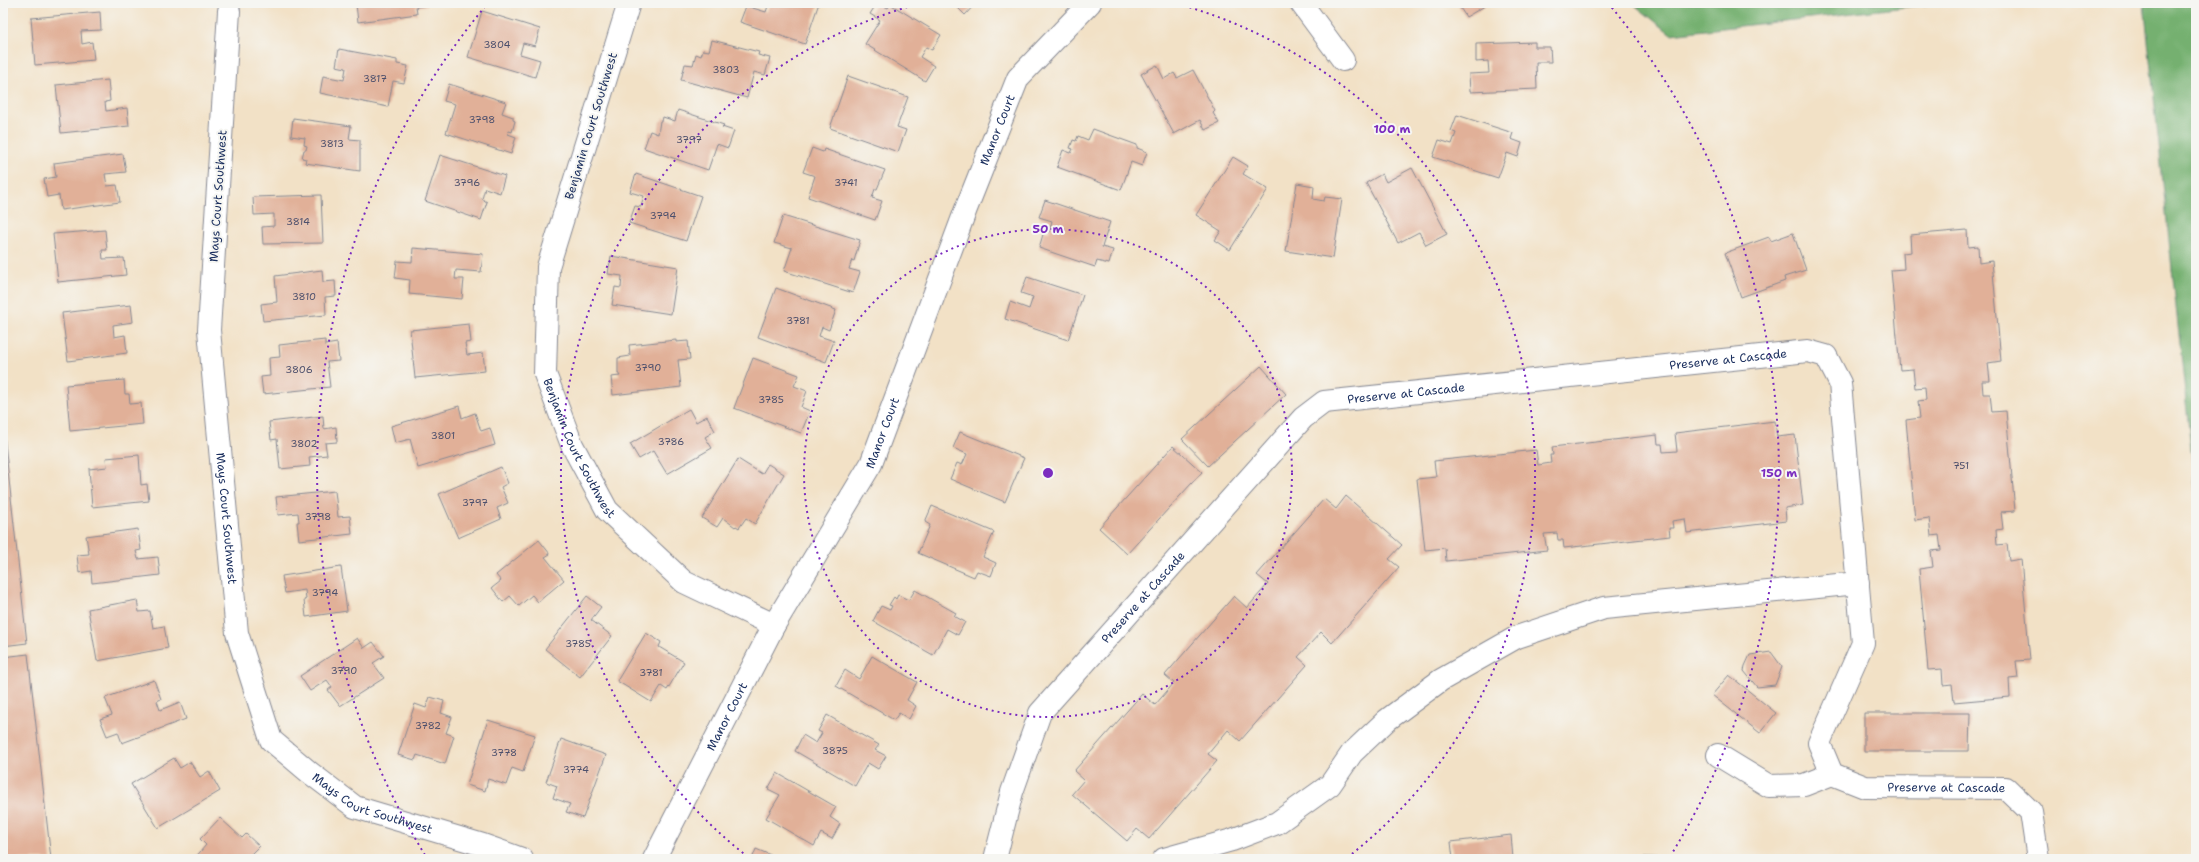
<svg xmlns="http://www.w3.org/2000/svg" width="2199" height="862" font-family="'Shantell Sans',sans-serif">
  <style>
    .forest { fill: #74b070; stroke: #487067 }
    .building { fill: #e1b098 }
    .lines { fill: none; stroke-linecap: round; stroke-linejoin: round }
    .minor-casing { stroke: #868892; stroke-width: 24 }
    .minor { stroke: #fff; stroke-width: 22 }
    .ring { fill: none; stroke: #7b2cbf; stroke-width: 2; stroke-dasharray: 2 4 }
    .labels { text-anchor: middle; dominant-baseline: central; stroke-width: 4; stroke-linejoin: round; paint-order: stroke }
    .number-label { font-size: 10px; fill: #4c4f6c }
    .street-label { font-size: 12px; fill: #1b2f5e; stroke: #f6f6f2 }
    .centre { fill: #7b2cbf; stroke: #f6f6f2; stroke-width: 2 }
    .ring-label { font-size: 12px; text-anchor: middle; font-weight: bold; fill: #7b2cbf; stroke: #f6f6f2; stroke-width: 4; stroke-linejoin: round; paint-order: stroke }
  </style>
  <rect width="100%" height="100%" fill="#f6f6f2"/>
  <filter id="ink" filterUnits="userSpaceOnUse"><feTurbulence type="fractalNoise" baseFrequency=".025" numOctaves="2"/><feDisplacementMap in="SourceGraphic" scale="8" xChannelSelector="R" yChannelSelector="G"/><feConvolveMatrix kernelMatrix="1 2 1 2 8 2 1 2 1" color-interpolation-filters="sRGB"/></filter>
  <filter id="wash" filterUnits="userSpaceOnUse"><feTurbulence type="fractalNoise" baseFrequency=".012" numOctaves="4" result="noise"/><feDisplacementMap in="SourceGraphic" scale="16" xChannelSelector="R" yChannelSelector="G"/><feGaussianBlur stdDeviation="0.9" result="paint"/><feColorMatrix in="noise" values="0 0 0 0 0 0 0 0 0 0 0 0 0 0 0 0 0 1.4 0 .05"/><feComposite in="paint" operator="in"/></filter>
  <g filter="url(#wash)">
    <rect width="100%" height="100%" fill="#f2e1c6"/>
    <g class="forest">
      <polygon points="1632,3 1941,3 1671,34"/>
      <polygon points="2144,3 2196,3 2196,497"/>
    </g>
    <g id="blocks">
      <g class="building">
        <polygon points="365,3 428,3 428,5 416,7 417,14 358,22 356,4"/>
        <polygon points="769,3 819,3 805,44 740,22 746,6 766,12"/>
        <polygon points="877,3 888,8 890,4 941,35 932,50 926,47 920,57 934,66 925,81 865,44 880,20 870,14"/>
        <polygon points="953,3 976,3 965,15"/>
        <polygon points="1457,3 1490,3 1466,17"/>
        <polygon points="482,11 540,29 535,46 523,43 520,54 540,60 535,77 468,57"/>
        <polygon points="100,12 101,30 81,31 82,44 92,42 94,60 35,65 31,18"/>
        <polygon points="712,40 759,52 758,55 770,58 765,75 754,72 747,98 681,80 685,64 693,65 696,54 701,56 703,50 709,51"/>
        <polygon points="1535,42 1535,47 1550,47 1551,62 1536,62 1537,89 1470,92 1469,74 1489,73 1488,61 1476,62 1476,44"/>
        <polygon points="339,49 397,60 397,64 408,66 404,83 393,81 388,107 320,93 323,76 344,80 346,68 336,66"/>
        <polygon points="1157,65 1164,79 1174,73 1177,78 1193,70 1215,111 1213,113 1219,123 1205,130 1200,120 1174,134 1141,74"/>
        <polygon points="848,76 908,97 897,127 906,130 898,152 830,128"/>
        <polygon points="108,80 110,101 105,102 106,111 127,108 129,126 61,133 56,85"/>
        <polygon points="449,84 506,102 502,113 513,117 513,120 515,121 512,132 509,131 508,134 516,137 511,154 446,133 455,104 444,101"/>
        <polygon points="678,110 724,125 722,127 734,131 728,148 717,144 708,170 644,148 650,131 658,134 660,121 662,121 663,117 675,121"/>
        <polygon points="1457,115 1513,133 1511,139 1522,143 1518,157 1507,153 1498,178 1433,157 1439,140 1452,144 1456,133 1451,131"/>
        <polygon points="293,118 351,126 349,139 360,140 360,171 305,163 306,159 302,158 304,150 306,150 307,146 304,145 305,138 291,136"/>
        <polygon points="1093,129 1137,145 1137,148 1147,152 1142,166 1131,162 1121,190 1057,167 1063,150 1071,153 1073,149 1070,148 1073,140 1076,141 1078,136 1088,140"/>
        <polygon points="812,148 823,152 824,149 885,170 877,189 875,189 872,198 882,201 875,220 808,197 815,176 803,172"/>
        <polygon points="123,154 126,172 105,174 107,186 117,185 120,202 61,210 59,195 47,197 44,179 56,177 54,163"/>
        <polygon points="440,155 505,176 500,193 485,188 482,199 487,202 481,220 425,201"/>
        <polygon points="1233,157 1248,166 1243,174 1268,189 1230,250 1215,240 1221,231 1196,215"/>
        <polygon points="1412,168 1447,234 1426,245 1419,232 1398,243 1366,183 1382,174 1386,182"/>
        <polygon points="636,174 701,196 686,241 629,223 635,206 641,207 644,196 630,192"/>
        <polygon points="1297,183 1314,186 1313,199 1324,201 1325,197 1342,199 1333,258 1286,251"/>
        <polygon points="321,195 323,243 263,244 262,227 274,226 274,214 254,215 253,197"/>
        <polygon points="1045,200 1110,222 1102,247 1113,250 1109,264 1097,261 1095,267 1039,248 1044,231 1049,232 1052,221 1039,217"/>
        <polygon points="783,216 860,240 854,261 852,260 849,269 860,272 853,293 784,271 792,248 774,243"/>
        <polygon points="105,230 107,250 102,250 103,259 124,258 126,275 58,282 53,234"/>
        <polygon points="1967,230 1968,247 1978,246 1979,263 1992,261 2001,361 1988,363 1990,381 1982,381 1983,394 1990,394 1992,412 2006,411 2015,511 2001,512 2003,529 1996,530 1997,545 2007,544 2009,561 2021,559 2030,660 2016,661 2018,678 2009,679 2010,697 1954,702 1952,684 1943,685 1942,669 1928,670 1919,569 1933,567 1931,551 1941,550 1939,535 1931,536 1929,518 1915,520 1906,420 1920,418 1918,401 1926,400 1925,387 1915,388 1913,369 1900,370 1891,270 1904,269 1903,253 1911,252 1910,235"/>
        <polygon points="1793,233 1806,270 1784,277 1785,281 1741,297 1725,253 1769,237 1771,241"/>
        <polygon points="413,248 483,254 481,272 456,270 455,279 464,279 462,299 409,294 410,280 395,278 397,261 412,262"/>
        <polygon points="611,256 678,267 671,314 612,305 615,287 621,288 622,276 608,274"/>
        <polygon points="322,270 323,282 335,281 336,296 325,297 326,315 263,321 261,304 277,302 275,276"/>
        <polygon points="1027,277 1083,295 1068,340 1005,319 1010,302 1029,309 1033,297 1021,293"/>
        <polygon points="776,288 836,310 829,330 822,327 819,336 834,341 826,362 758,337"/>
        <polygon points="131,305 133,322 113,325 114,337 125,335 127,353 68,361 62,313"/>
        <polygon points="469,324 471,342 465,343 467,355 483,353 485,371 415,378 410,330"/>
        <polygon points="325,340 325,345 337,343 339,361 327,362 330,387 263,394 261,377 270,376 269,358 280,357 279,345"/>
        <polygon points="676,340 676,342 688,341 690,359 678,360 681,387 613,395 611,377 620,376 618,373 618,358 630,356 629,345"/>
        <polygon points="753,358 799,375 794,386 807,391 801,407 810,411 801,433 734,408"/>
        <polygon points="1261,366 1286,394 1208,466 1182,439"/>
        <polygon points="124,380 125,394 129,394 130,404 141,403 143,424 70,431 66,385"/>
        <polygon points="459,406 462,418 475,413 481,431 490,428 495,445 418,468 410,439 395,443 391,426"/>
        <polygon points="689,409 696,422 707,416 715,431 705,437 712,448 667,474 653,451 639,459 630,444"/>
        <polygon points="323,416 324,429 336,427 337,442 325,443 327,455 309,457 310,466 280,469 277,439 271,440 269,422"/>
        <polygon points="1775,421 1777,437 1795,435 1803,505 1785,508 1786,521 1687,533 1685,519 1672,521 1673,528 1669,528 1670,536 1564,548 1563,540 1558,540 1557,533 1544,534 1547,550 1446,561 1445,548 1425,550 1417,479 1436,477 1434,461 1536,450 1538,465 1551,463 1550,455 1553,455 1552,447 1657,435 1658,444 1662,444 1663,452 1677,451 1675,433"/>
        <polygon points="960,432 1024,458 1005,502 950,479 957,463 962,465 967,454 953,448"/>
        <polygon points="4,434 27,643 3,646 3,435"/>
        <polygon points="1173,446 1202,472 1127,554 1099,528"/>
        <polygon points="139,455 141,485 147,484 149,501 92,507 89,469 107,467 106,458"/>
        <polygon points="738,459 762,474 768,464 784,474 755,524 746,518 739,528 736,526 735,527 723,518 717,527 702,518"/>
        <polygon points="501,467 508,483 501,487 508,503 497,508 501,519 458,538 439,494"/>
        <polygon points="335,491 338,517 350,516 352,534 299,540 297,522 299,522 298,513 278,515 276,497"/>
        <polygon points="1346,496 1402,545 1389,559 1399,567 1332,643 1321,632 1298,657 1307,665 1240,741 1228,730 1208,754 1217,761 1149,839 1137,829 1127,841 1072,794 1084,780 1074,771 1142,694 1155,705 1174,683 1165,675 1234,596 1247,608 1268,584 1257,575 1324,499 1336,509"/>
        <polygon points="932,506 994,532 983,557 996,563 991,576 977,571 974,577 918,553 930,525 925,522"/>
        <polygon points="138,529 141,550 136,551 138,559 158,557 160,575 92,583 91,571 79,573 77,555 89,554 86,536"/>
        <polygon points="539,540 550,554 545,557 564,580 538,602 532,595 519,606 510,596 503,602 492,588 501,581 496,575"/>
        <polygon points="341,567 347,611 306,617 304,600 306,599 305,590 285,593 282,576"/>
        <polygon points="915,590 956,613 954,616 965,622 958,635 947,629 933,655 873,621 881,606 890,610 892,606 889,605 894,597 896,599 898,595 909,600"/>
        <polygon points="587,596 601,607 591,620 612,636 580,677 545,649"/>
        <polygon points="137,600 139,612 150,611 153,628 164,626 168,648 97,661 88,609"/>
        <polygon points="646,633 661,642 659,647 684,662 667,690 661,686 651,702 617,681"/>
        <polygon points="357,638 364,648 373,642 384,656 373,663 384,678 340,706 328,690 332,687 327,680 310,691 300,676"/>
        <polygon points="1771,652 1782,667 1775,685 1757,687 1744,671 1745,666 1750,655"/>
        <polygon points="28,654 51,859 3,859 3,657"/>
        <polygon points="872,656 917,682 907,700 916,706 909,719 899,713 894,720 836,686 845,670 859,679"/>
        <polygon points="1729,675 1776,713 1760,733 1712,695"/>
        <polygon points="154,680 161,699 157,701 160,710 180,702 186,719 122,743 118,732 107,736 100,719 112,715 105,698"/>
        <polygon points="430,697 444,701 441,713 452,717 446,733 454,736 445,764 417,755 415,760 398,755 415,704 426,708"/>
        <polygon points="1864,713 1970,713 1969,751 1864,751"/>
        <polygon points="827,715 879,745 875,750 886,756 878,769 868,763 855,786 795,751 803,735 816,743 822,733 818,731"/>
        <polygon points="488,720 535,735 523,772 512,768 506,785 488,779 485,791 467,785"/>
        <polygon points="561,739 606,755 583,818 566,812 570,804 553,798 557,786 546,782"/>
        <polygon points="174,758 180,768 190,762 200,777 209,771 220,791 158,828 131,784"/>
        <polygon points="777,773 836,807 830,817 840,824 832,839 821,833 814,846 766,818 780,795 768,789"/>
        <polygon points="220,818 242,838 246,834 259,846 246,859 194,859 206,845 200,839"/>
        <polygon points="1511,835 1513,859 1453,859 1451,842"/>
        <polygon points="756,849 780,859 752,859"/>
        <polygon points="1644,857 1677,858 1677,859 1644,859"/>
      </g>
    </g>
  </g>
  <g filter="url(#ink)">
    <use href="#blocks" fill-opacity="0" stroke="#868892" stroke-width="1"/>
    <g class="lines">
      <defs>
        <g id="minor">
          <path id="s1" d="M629,3L548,267L545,374L572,445L607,510L684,582L774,625"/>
          <polyline points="1301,3 1343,60"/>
          <path id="s2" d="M229,11L209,330L237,633L271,740L309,772L355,807L483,845L522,859"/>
          <polyline points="1718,755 1769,786 1804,785 1832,774"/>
          <path id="s3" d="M654,859L774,625L871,464L966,209L1018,78L1090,3"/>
          <path id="s4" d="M995,859L1012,792L1040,713L1303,418L1324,402L1808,351L1826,356L1840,383L1863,643L1819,743L1832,774L1865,787L2006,788L2031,812L2038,859"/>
          <polyline points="1164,859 1232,840 1277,823 1330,785 1352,753 1387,720 1441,680 1517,637 1604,608 1858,583"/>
        </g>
      </defs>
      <use href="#minor" class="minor-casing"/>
      <use href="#minor" class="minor"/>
    </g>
  </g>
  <g class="ring">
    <circle cx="1048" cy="473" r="244"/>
    <path d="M748 857A487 487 0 0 1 918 4M1178 4A487 487 0 0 1 1348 857"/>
    <path d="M425 855A731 731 0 0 1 488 3M1608 3A731 731 0 0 1 1671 855"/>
  </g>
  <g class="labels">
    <g class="number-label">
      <text x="497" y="44">3804</text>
      <text x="726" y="69">3803</text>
      <text x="375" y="78">3817</text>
      <text x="482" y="119">3798</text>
      <text x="689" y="139">3797</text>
      <text x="332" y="143">3813</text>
      <text x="467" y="182">3796</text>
      <text x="846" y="182">3741</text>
      <text x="663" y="215">3794</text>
      <text x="298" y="221">3814</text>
      <text x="304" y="296">3810</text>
      <text x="798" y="320">3781</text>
      <text x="648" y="367">3790</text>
      <text x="299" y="369">3806</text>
      <text x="771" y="399">3785</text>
      <text x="443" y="435">3801</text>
      <text x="671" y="441">3786</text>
      <text x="304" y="443">3802</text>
      <text x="1961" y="465">751</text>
      <text x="475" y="502">3797</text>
      <text x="318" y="516">3798</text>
      <text x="325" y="592">3794</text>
      <text x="578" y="643">3785</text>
      <text x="344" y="670">3790</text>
      <text x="651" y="672">3781</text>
      <text x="428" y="725">3782</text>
      <text x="835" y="750">3875</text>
      <text x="504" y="752">3778</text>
      <text x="576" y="769">3774</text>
    </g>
    <g class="street-label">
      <text transform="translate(591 126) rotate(-73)">Benjamin Court Southwest</text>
      <text stroke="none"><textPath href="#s3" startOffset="808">Manor Court</textPath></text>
      <text transform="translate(218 196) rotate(-86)">Mays Court Southwest</text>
      <text stroke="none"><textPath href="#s4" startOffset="981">Preserve at Cascade</textPath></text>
      <text stroke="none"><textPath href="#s4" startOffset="657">Preserve at Cascade</textPath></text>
      <text stroke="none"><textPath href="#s3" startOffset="484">Manor Court</textPath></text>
      <text stroke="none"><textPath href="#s1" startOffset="465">Benjamin Court Southwest</textPath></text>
      <text stroke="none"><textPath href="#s2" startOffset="509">Mays Court Southwest</textPath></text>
      <text stroke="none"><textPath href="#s4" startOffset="308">Preserve at Cascade</textPath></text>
      <text stroke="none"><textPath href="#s3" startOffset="160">Manor Court</textPath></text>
      <text stroke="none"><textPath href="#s4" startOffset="1631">Preserve at Cascade</textPath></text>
      <text stroke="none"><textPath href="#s2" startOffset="858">Mays Court Southwest</textPath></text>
    </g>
  </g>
  <circle cx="1048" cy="473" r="6" class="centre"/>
  <g class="ring-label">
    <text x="1392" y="133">100 m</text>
    <text x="1048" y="233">50 m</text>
    <text x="1779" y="477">150 m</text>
  </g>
  <rect width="2199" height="862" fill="none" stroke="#f6f6f2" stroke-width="16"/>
</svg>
